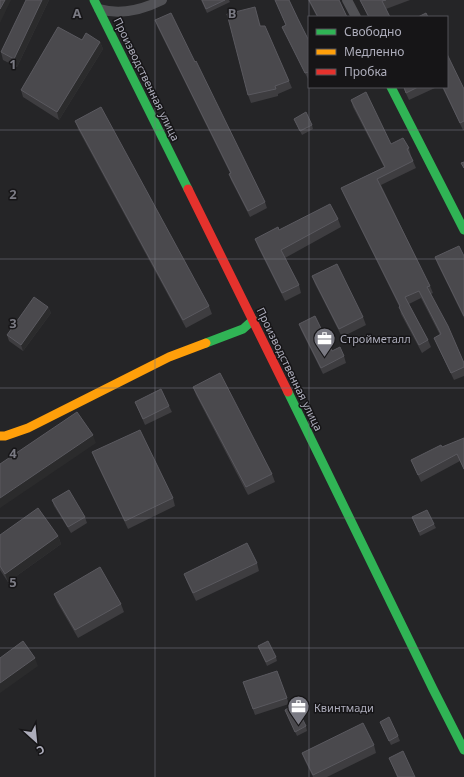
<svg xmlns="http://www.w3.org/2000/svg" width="464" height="777" font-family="'Noto Sans',sans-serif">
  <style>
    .built { fill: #252527; fill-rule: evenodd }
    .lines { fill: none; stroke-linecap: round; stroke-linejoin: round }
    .street { stroke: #515155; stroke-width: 10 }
    .fast { stroke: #30b455; stroke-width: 9 }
    .slow { stroke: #ff9f0a; stroke-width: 9 }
    .jam { stroke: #e5322d; stroke-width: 9 }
    .wall { fill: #3e3d40 }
    .shaded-wall { fill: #2b2b2c }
    .building { fill: #4a494d; stroke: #5a595f }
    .grid { fill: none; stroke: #7a7a83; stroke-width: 1; stroke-opacity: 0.55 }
    .labels { text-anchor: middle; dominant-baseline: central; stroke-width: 3; stroke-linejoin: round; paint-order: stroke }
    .street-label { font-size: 11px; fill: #adadbb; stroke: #161517 }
    .poi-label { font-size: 11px; fill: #adadbb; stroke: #161517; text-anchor: start }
    .grid-label { font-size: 13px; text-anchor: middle; font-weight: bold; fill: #7a7a83; stroke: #161517; stroke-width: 3; stroke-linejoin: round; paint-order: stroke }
  </style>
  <rect width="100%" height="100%" fill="#1b1b1b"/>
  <path class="built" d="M0,0H464V777H0ZM309,17H447V87H309Z"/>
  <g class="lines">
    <g class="street">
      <polyline points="347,0 356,17"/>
      <path d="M99,9C120,15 142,10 162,0"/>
    </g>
    <g class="fast">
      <polyline points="94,0 188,189"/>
      <polyline points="391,87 464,230"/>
      <polyline points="206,343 243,329 253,320"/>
      <polyline points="288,392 433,689 464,750"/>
    </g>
    <polyline class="slow" points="0,436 5,436 28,428 169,357 206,343"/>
    <polyline class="jam" points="188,189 288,392"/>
  </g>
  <g class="wall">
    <polygon points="26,0 49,0 17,67 3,60 1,52"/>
    <polygon points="201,0 229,0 230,2 207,13"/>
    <polygon points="275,0 289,0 298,19 309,41 309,79 308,79 282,27 286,25"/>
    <polygon points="308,0 339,0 347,17 317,17"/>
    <polygon points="360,0 410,0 386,9 390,17 368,17"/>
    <polygon points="255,7 261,26 289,81 292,88 278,94 278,96 251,103 248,95"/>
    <polygon points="155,20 195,62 265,202 267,208 250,217 231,180 229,174 230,173 157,26"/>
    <polygon points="82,40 100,42 103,49 59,120 23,97 21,90"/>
    <polygon points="403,87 437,87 409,100"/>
    <polygon points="442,87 447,87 464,89 464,130 463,130"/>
    <polygon points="351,100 391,144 409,148 411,156 413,161 416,168 381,185 430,286 433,293 431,294 464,363 464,376 454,380 437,345 434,338 440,335 421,298 409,304 428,340 431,347 422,353 401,314 399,306 344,195 341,188 384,167 353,107"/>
    <polygon points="294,119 312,125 313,129 302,135"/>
    <polygon points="75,121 209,306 212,314 186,328 78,129"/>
    <polygon points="338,219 341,227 285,258 299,285 301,293 285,301 258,247 255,239 279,230"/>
    <polygon points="464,256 464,318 438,265 435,257"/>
    <polygon points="312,276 363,317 366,325 342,337 315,284"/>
    <polygon points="48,307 51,313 23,351 9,341 7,335"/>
    <polygon points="299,324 332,351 344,356 346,363 323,374 301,330"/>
    <polygon points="193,387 272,474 275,482 248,495 196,395"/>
    <polygon points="135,402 169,406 172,412 145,425"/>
    <polygon points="464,438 464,470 460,461 421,482 411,460"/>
    <polygon points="92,452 173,498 175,506 128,529 95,460"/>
    <polygon points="52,500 85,517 87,523 71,533 54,506"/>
    <polygon points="412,517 434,524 436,528 420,536"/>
    <polygon points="0,535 58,536 61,544 8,582 0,570"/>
    <polygon points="257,563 259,571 196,601 187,582 184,574"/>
    <polygon points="54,594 121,604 124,612 78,638 57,602"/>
    <polygon points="258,646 276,657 277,661 267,666"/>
    <polygon points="277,671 289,704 255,715 243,682"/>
    <polygon points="285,710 306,726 307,731 297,736"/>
    <polygon points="380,722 398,736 400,741 391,745"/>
    <polygon points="374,745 376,753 327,777 313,777 305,761 302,753"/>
    <polygon points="389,758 415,777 397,777"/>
  </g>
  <g class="shaded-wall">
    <polygon points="5,0 11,0 0,23 0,9"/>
    <polygon points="42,0 49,0 17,67 14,59"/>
    <polygon points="255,7 258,15 263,34 260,26"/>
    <polygon points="100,42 103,49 59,120 57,112"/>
    <polygon points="48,307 51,313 23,351 21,345"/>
    <polygon points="93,435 96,443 0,508 0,498"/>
    <polygon points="58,536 61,544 8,582 5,574"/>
    <polygon points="35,658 38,666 0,693 0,683"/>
  </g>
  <g class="building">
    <polygon points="0,0 5,0 0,9"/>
    <polygon points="26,0 42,0 14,59 1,52"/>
    <polygon points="202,0 225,0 206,9"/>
    <polygon points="275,0 289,0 298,19 309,41 309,72 305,73 282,27 286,25"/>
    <polygon points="309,0 339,0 347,17 318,17"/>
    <polygon points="360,0 386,0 382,1 390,17 369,17"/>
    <polygon points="255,7 260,26 265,26 289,81 275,86 276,89 248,95 227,14"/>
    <polygon points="171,13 195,62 196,61 265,202 248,211 229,174 231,173 155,20"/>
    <polygon points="426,13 428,17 418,17"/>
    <polygon points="58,27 82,40 86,33 100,42 57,112 21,90"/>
    <polygon points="447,54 464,89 464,121 460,123 443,87 447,87"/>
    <polygon points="404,87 418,87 406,93"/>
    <polygon points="366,92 391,144 403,138 409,148 407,149 413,161 377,179 430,286 427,287 448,326 464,363 464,367 451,373 434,338 441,334 419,291 405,297 428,340 419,345 399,307 400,306 341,188 385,167 351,100"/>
    <polygon points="101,107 209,306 183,320 75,121"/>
    <polygon points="306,112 312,125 300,131 294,119"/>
    <polygon points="464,162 464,168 461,163"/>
    <polygon points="330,204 338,219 281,250 299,285 282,293 255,239 278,227 279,230"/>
    <polygon points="459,246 464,256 464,316 435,257"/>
    <polygon points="337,264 363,317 339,329 312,276"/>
    <polygon points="34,297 48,307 21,345 7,335"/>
    <polygon points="315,316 332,351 340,347 344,356 321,368 299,324"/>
    <polygon points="220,373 272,474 246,487 193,387"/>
    <polygon points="161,389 169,406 143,419 135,402"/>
    <polygon points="77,412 93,435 0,498 0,464"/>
    <polygon points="140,430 173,498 125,521 92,452"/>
    <polygon points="464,438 464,469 457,454 418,475 411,460 441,445 442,447"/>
    <polygon points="69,490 85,517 68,527 52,500"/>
    <polygon points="38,508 58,536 5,574 0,566 0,535"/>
    <polygon points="427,510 434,524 419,532 412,517"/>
    <polygon points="247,543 257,563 193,593 184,574"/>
    <polygon points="100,567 121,604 75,630 54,594"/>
    <polygon points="23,641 35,658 0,683 0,658"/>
    <polygon points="268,641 276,657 266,662 258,646"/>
    <polygon points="277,671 287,698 253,709 243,682"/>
    <polygon points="295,704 306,726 295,732 285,710"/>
    <polygon points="389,717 398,736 389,741 380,722"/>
    <polygon points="363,723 374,745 313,775 302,753"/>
    <polygon points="403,751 415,777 398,777 389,758"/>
  </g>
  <path class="grid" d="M155,0V777M309,0V17M309,87V777M0,130H464M0,259H464M0,388H464M0,518H464M0,648H464"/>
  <defs>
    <symbol id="office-pin" viewBox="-11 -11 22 30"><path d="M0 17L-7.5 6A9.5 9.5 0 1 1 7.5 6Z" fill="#7a7a83" stroke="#161517"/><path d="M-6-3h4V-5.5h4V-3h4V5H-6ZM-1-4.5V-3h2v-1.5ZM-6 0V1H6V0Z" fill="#fff"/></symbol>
  </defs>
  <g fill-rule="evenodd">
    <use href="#office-pin" x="312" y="326" width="25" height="34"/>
    <use href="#office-pin" x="286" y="694" width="25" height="34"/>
  </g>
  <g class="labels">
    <g class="street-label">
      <text transform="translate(147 79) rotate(64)">Производственная улица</text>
      <text transform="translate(290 369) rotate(64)">Производственная улица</text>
    </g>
    <g class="poi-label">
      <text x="340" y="338">Стройметалл</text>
      <text x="314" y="707">Квинтмади</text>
    </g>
  </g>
  <g class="grid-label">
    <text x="77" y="18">A</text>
    <text x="232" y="18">B</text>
    <text x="13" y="69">1</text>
    <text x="13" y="199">2</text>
    <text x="13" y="328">3</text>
    <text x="13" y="458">4</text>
    <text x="13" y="587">5</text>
  </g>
  <rect x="308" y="16" width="140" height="72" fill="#161517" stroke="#525259"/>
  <rect x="316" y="29" width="20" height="6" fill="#30b455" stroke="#525259"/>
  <text x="344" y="36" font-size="12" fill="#adadbb">Свободно</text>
  <rect x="316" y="49" width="20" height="6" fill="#ff9f0a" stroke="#525259"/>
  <text x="344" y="56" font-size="12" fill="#adadbb">Медленно</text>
  <rect x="316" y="69" width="20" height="6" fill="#e5322d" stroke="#525259"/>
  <text x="344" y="76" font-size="12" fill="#adadbb">Пробка</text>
  <g transform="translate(36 741) rotate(153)" stroke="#161517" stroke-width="3" paint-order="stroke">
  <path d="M0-3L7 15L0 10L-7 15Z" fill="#adadbb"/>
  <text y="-6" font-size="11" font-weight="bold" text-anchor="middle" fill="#adadbb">С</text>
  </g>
</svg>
